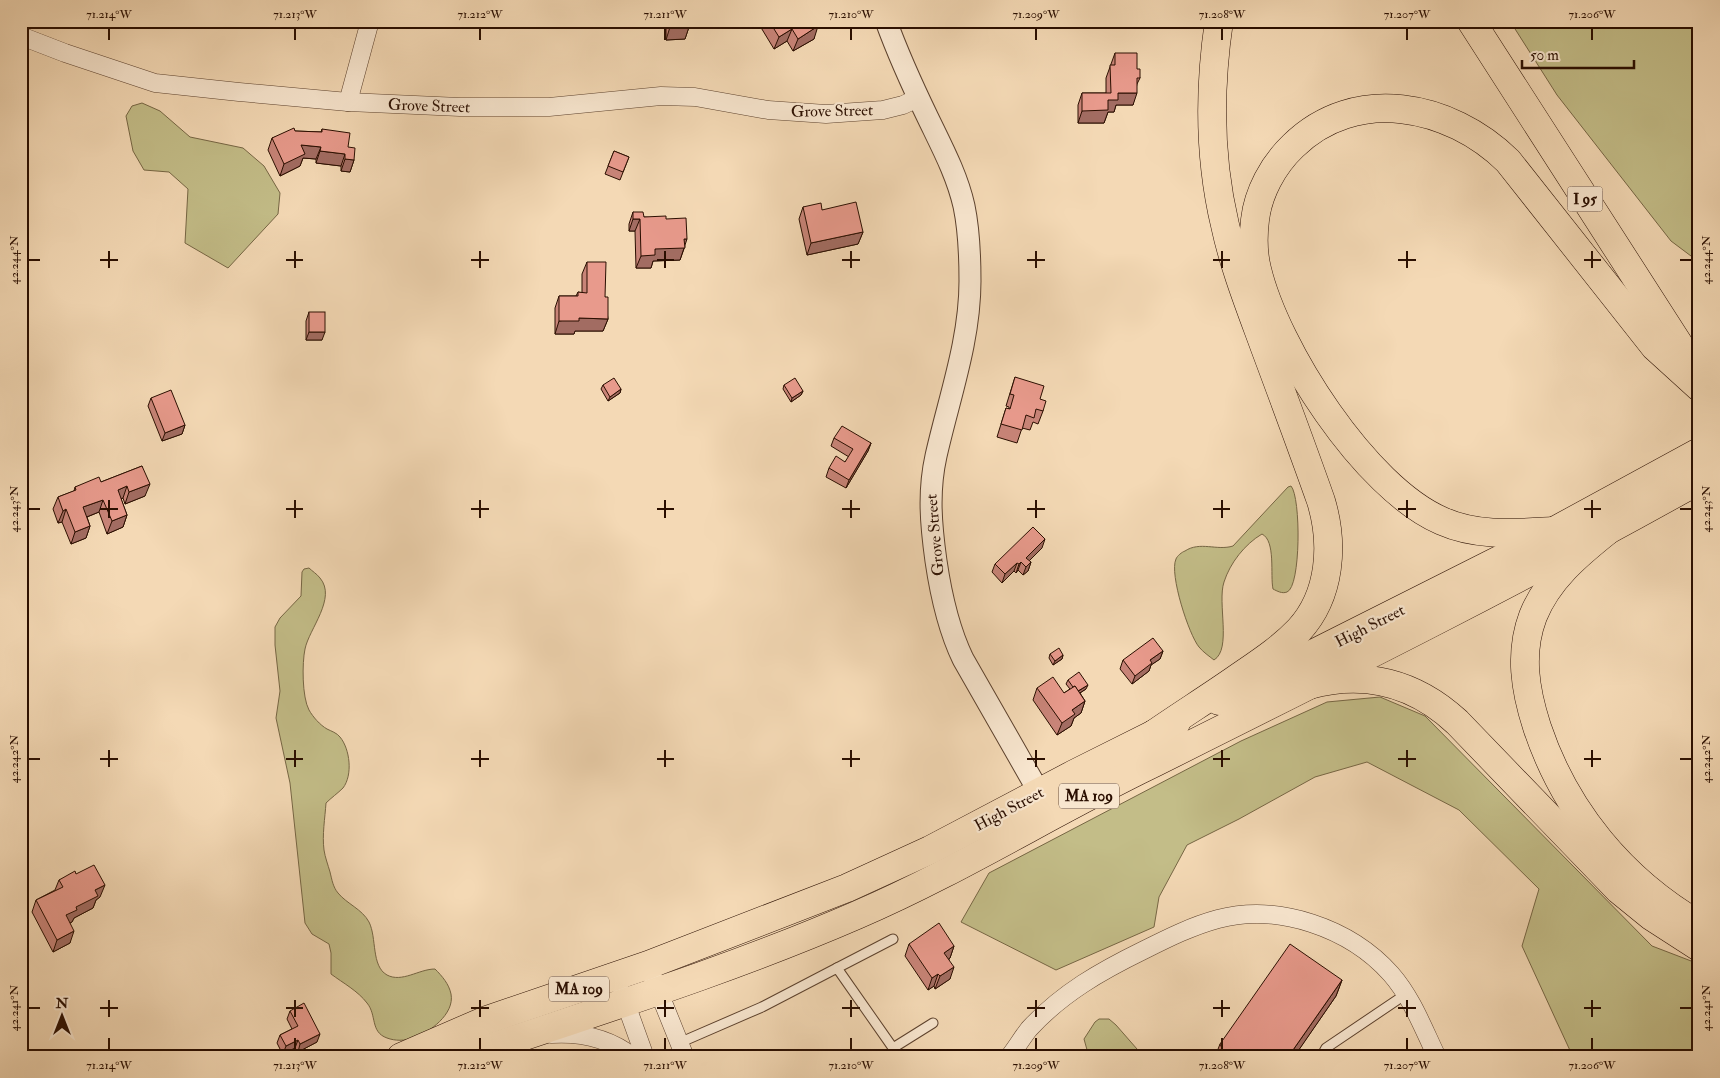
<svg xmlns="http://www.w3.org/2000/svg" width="1720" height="1078" font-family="'IM FELL Double Pica',serif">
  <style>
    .green { fill: #c3bd88; stroke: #766644 }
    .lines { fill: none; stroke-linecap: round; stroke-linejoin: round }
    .service-casing { stroke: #5c412d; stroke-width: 11 }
    .minor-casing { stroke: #5c412d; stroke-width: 19 }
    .tertiary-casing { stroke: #5c412d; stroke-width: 23 }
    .primary-casing { stroke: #2a0e00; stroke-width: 29 }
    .motorway-casing { stroke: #2a0e00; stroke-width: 29 }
    .service { stroke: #f8e6cf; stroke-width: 9 }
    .minor { stroke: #f8e6cf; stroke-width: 18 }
    .tertiary { stroke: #f8e6cf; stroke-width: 21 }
    .primary { stroke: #f4d9b5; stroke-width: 28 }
    .motorway { stroke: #f4d9b5; stroke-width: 28 }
    .wall { fill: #c88478; stroke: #2a0e00 }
    .shaded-wall { fill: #a26c62; stroke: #2a0e00 }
    .building { fill: #e89a8c; stroke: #2a0e00 }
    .ticks { fill: none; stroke: #2a0e00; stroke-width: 2 }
    .labels { text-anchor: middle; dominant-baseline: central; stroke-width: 4.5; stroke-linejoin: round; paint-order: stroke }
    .shield { fill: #f8e6cf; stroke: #684f3e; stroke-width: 1 }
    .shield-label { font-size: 15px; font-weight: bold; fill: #2a0e00 }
    .street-label { font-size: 16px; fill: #2a0e00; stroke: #f8e6cf }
    .neatline { fill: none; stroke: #2a0e00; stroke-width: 2 }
    .ticks-label { font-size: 12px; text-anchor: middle; fill: #2a0e00 }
  </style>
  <rect width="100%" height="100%" fill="#f4d9b5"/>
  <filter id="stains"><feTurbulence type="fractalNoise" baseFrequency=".004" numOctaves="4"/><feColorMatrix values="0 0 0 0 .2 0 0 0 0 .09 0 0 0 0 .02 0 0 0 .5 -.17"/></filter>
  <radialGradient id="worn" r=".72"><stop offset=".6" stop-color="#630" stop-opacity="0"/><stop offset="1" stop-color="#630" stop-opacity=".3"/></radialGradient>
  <g class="green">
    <polygon points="1510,21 1699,21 1699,262 1671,241 1557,95"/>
    <polygon points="142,103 160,111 190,137 243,148 264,166 280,193 278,214 228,268 185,243 188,189 169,172 144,170 133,151 126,116 132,106"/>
    <path d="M1291,486C1301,497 1301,587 1287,592C1282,594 1277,591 1273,589C1270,575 1276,541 1262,534C1245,544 1230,563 1224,582C1217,603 1232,649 1214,660C1209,656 1203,652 1199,647C1189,635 1169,574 1176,559C1177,556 1182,552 1185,551C1200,541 1217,551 1233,546L1288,487Z"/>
    <path d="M309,568C312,571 317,574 320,578C337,598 309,629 305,649C302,663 302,697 309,710C313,717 320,725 327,729C331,731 337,733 340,737C350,749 353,775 343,788C338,793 331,798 326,803C325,818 322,835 324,850C325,857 328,865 330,872C332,880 333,887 338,893C347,904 362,909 369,922C377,938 371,966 387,975C402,983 419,969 435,969C442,976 449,984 451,994C455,1014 429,1033 413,1038C405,1041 395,1041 387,1038C370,1032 377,1015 367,1003C358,991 343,983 331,974V953L329,944L312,934L305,923L290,783L276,718L280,691L275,645V627L280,618L301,596L302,572L304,569Z"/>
    <polygon points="1380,697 1425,716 1652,946 1699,964 1699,1057 1573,1057 1522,946 1539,889 1459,810 1367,762 1315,777 1239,819 1187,845 1159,897 1154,927 1056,970 961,922 989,873 1241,741 1327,702"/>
    <polygon points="1099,1019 1109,1019 1116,1025 1144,1057 1089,1057 1084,1039 1095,1022"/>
  </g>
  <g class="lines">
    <defs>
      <g id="service">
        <polyline points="837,968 893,939"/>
        <polyline points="679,1043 762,1007 837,968 893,1048 933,1023"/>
        <polyline points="1321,1057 1326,1048 1406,994"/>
      </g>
      <g id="minor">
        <polyline points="21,36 65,53 155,83 239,92 348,102 460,107 549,107 661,96 695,97 768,110 826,114 883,110 903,105 918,98"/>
        <polyline points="348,102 370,21"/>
        <polyline points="648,965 685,1057"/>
        <polyline points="622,993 645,1057"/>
        <path d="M551,1034C581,1032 609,1038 633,1057"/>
        <path d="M1009,1057C1016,1048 1022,1038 1029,1029C1062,993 1101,971 1144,950C1168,938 1192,926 1218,919C1278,903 1350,928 1391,974C1412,998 1423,1028 1437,1057"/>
      </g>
      <path id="tertiary" d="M886,21C898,54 913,87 928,118C942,147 957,175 964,206C969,230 970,257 970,281C970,341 949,398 936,456C928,492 931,525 936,561C941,595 948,628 963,659L1039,792"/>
      <g id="primary">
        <polyline points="1219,701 1521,549 1699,452"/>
        <polyline points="401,1057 484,1021 648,965 847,888 930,850 1074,774 1176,723"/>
        <path d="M462,1057C595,1012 728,971 857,915C957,872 1051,813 1150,765C1334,673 1519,581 1699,480"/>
      </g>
      <g id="motorway">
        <polyline points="1471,21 1696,371"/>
        <path d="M1554,531C1516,533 1478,537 1442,521C1365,488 1276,349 1257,269C1253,253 1253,236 1255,220C1258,193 1273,165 1293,146C1355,85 1450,104 1508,161L1655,347L1699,387"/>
        <path d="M1607,531C1577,555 1548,579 1533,616C1519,653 1525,690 1537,727C1565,811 1622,880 1699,925"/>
        <path d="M1309,685C1364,670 1415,683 1457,722L1619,890L1651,916L1699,947"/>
        <path d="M1154,734C1180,716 1207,699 1233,681C1256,665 1280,650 1299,630C1331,595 1334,544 1321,501C1303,450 1284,399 1265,348C1250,307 1234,267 1225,225C1209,158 1209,89 1219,21"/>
      </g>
    </defs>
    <use href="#service" class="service-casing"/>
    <use href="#minor" class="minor-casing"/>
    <use href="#tertiary" class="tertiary-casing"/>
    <use href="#primary" class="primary-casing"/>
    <use href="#motorway" class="motorway-casing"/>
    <use href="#service" class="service"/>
    <use href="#minor" class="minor"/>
    <use href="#tertiary" class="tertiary"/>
    <use href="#primary" class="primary"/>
    <use href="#motorway" class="motorway"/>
  </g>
  <g class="wall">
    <polygon points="626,21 659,21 656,28 626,28"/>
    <polygon points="666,21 689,21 689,27 685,39 666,40"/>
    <polygon points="757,21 815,21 814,39 793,51 787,41 774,49"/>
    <polygon points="1115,53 1137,69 1140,78 1137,84 1133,105 1116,105 1114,112 1108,112 1104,123 1078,123 1078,105 1082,93 1106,93 1106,78"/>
    <polygon points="322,129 348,147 354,160 350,172 341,171 341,166 316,163 316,159 303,158 300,166 280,176 268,150 272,138 295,131 321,132"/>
    <polygon points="614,151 629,157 620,180 605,174"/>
    <polygon points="803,207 822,210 863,232 858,244 807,255 799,219"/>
    <polygon points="633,212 644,217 666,219 685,246 680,260 653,261 651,268 636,268 635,231 629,231 629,224"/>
    <polygon points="587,262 605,297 608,319 603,331 575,331 574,334 555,334 555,308 559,296 576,296 578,292 582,293 582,274"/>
    <polygon points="309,312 322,340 306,340 306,321"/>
    <polygon points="1015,377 1040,399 1043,411 1038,424 1033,422 1030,430 1022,428 1017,443 997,437 1006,408 1009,409 1009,407 1006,406"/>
    <polygon points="603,385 621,389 620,393 608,401 601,389"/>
    <polygon points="784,385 803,391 801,395 791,402 783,389"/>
    <polygon points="151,398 185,425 182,434 162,441 148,406"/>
    <polygon points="834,438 871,443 868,451 846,488 826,477 829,468 845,462 849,457 831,446"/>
    <polygon points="142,466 145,496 125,504 123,498 121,499 127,515 123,527 107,534 99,512 87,517 90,526 86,538 71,544 62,522 58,523 53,509 58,497 74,491 75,487 101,482"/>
    <polygon points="1042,548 1029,561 1031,562 1028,571 1023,575 1018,570 1016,573 1014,571 1002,583 992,572 995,564"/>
    <polygon points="1163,651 1160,659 1151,665 1149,671 1132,684 1120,669 1123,660"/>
    <polygon points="1050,654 1063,655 1062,659 1053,665 1049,658"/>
    <polygon points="1068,680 1086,689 1080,693 1085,701 1081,713 1074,718 1071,726 1057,735 1033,700 1037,688 1064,693 1070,689 1066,684"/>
    <polygon points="76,874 100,897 96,900 93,908 74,918 72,922 70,923 70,943 53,952 32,912 36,900 55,890 59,880"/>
    <polygon points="909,944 954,946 950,958 949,959 950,979 935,989 934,986 928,990 905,956"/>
    <polygon points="1342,980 1336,996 1295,1055 1296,1057 1215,1057 1220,1044"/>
    <polygon points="290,1011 317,1042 298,1052 295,1048 286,1052 282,1053 277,1043 280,1035 292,1029 287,1019"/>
  </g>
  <g class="shaded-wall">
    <polygon points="628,21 659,21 656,28 626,28"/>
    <polygon points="818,26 814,39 793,51 798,39"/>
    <polygon points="670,27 689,27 685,39 666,40"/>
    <polygon points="792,29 787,41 774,49 779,37"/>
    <polygon points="1118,93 1137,93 1133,105 1116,105 1114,112 1108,112 1104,123 1078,123 1082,111 1108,100"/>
    <polygon points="301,145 321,147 316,159 303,158 300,166 280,176 284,164"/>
    <polygon points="320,151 345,154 341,166 316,163"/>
    <polygon points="345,159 354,160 350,172 341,171"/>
    <polygon points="633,219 640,219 635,231 629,231"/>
    <polygon points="863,232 858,244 807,255 811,243"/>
    <polygon points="684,239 687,239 680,260 653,261 651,268 636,268 641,256 655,249"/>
    <polygon points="579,318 608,319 603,331 575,331 574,334 555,334 559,321"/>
    <polygon points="309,332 325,332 322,340 306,340"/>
    <polygon points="621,389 620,393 608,401 610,397"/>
    <polygon points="803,391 801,395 791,402 792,398"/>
    <polygon points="185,425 182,434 162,441 165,433"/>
    <polygon points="871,443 868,451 846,488 849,480"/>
    <polygon points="150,484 145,496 125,504 129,492"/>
    <polygon points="127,486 123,498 113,502 118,490"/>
    <polygon points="103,500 99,512 79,520 83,507"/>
    <polygon points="66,509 62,522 58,523 63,511"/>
    <polygon points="127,515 123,527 107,534 112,521"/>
    <polygon points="90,526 86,538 71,544 75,532"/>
    <polygon points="1045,539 1042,548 1025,565 1026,558"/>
    <polygon points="1021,562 1018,570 1016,573 1019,564"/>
    <polygon points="1031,562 1028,571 1023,575 1026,567"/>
    <polygon points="1017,563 1014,571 1002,583 1005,574"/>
    <polygon points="1163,651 1160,659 1151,665 1149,671 1132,684 1135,676 1150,660"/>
    <polygon points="1063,655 1062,659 1053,665 1055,661"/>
    <polygon points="1088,685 1086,689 1075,696 1077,692"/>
    <polygon points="1085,701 1081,713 1074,718 1071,726 1057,735 1062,723 1072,710"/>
    <polygon points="105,885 100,897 96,900 93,908 74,918 72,922 62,927 66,915 95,890"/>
    <polygon points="74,931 70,943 53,952 57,940"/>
    <polygon points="954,946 950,958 940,965 944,953"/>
    <polygon points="954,967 950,979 935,989 940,976"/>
    <polygon points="938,974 934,986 928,990 932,978"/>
    <polygon points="1342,980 1336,996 1294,1057 1293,1050"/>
    <polygon points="320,1034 317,1042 298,1052 300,1044"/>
    <polygon points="298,1040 295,1048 283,1054 286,1046"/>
  </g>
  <g class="building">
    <rect x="670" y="21" width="19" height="6"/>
    <polygon points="769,21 815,21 818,26 798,39 792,29 779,37"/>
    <polygon points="1115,53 1137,53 1137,69 1140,69 1140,78 1137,78 1137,93 1118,93 1118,100 1108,100 1108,110 1082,111 1082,93 1111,93 1110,65 1115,65"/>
    <polygon points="294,128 295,131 322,132 322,129 350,133 348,147 355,148 354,160 345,159 345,154 320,151 321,147 301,145 305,154 284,164 272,138"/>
    <polygon points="614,151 629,157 623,172 608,166"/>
    <polygon points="856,202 863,232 811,243 803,207 821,203 822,210"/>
    <polygon points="633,212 643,212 644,217 666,216 666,219 686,218 687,239 684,239 685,248 655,249 655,255 641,256 640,219 633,219"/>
    <polygon points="587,262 606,262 605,297 608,297 608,319 579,318 579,321 559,321 559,296 578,296 578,292 587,293"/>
    <rect x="309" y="312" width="16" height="20"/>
    <polygon points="1015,377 1044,386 1040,399 1046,401 1043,411 1036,409 1034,418 1026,415 1022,430 1001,424 1006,408 1010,409 1014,395 1010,394"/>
    <polygon points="614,378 621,389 610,397 603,385"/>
    <polygon points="795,378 803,391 792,398 784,385"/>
    <polygon points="171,390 185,425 165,433 151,398"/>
    <polygon points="842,426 871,443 849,480 829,468 836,456 845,462 853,449 834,438"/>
    <polygon points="142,466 150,484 129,492 127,486 118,490 127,515 112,521 103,500 83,507 90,526 75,532 66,509 63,511 58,497 76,490 75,487 99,477 101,482"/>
    <polygon points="1033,527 1045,539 1026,558 1031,562 1026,567 1021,562 1019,564 1017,563 1005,574 995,564"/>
    <polygon points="1153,638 1163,651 1150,660 1152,663 1135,676 1123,660"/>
    <polygon points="1059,648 1063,655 1055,661 1050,654"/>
    <polygon points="1079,672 1088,685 1078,691 1075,686 1073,687 1068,680"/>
    <polygon points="1053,677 1064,693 1075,686 1085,701 1072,710 1075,714 1062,723 1037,688"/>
    <polygon points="94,865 105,885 95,890 98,896 76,907 77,910 66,915 74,931 57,940 36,900 63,887 59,880 75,871 76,874"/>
    <polygon points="939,923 954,946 944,953 954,967 940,976 938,974 932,978 909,944"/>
    <polygon points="1290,944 1342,980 1293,1050 1296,1057 1226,1057 1220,1044"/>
    <polygon points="304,1003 320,1034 300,1044 298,1040 286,1046 280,1035 298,1026 290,1011"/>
    <polygon points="285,1052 288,1057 276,1057"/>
  </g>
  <path class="ticks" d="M109,28V40M295,28V40M480,28V40M665,28V40M851,28V40M1036,28V40M1222,28V40M1407,28V40M1592,28V40M109,251V268M295,251V268M480,251V268M665,251V268M851,251V268M1036,251V268M1222,251V268M1407,251V268M1592,251V268M28,260H40M100,260H118M286,260H303M471,260H489M657,260H674M842,260H860M1027,260H1045M1213,260H1230M1398,260H1416M1584,260H1601M1680,260H1692M109,500V518M295,500V518M480,500V518M665,500V518M851,500V518M1036,500V518M1222,500V518M1407,500V518M1592,500V518M28,509H40M100,509H118M286,509H303M471,509H489M657,509H674M842,509H860M1027,509H1045M1213,509H1230M1398,509H1416M1584,509H1601M1680,509H1692M109,750V767M295,750V767M480,750V767M665,750V767M851,750V767M1036,750V767M1222,750V767M1407,750V767M1592,750V767M28,759H40M100,759H118M286,759H303M471,759H489M657,759H674M842,759H860M1027,759H1045M1213,759H1230M1398,759H1416M1584,759H1601M1680,759H1692M109,1000V1017M295,1000V1017M480,1000V1017M665,1000V1017M851,1000V1017M1036,1000V1017M1222,1000V1017M1407,1000V1017M1592,1000V1017M28,1008H40M100,1008H118M286,1008H303M471,1008H489M657,1008H674M842,1008H860M1027,1008H1045M1213,1008H1230M1398,1008H1416M1584,1008H1601M1680,1008H1692M109,1038V1050M295,1038V1050M480,1038V1050M665,1038V1050M851,1038V1050M1036,1038V1050M1222,1038V1050M1407,1038V1050M1592,1038V1050"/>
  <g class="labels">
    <g class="shield">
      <rect x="1567.5" y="186.5" width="35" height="25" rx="4"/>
      <rect x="1059" y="783.5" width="60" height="25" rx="4"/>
      <rect x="549" y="976.5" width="60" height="25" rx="4"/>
    </g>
    <g class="shield-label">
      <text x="1585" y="199">I 95</text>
      <text x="1089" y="796">MA 109</text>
      <text x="579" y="989">MA 109</text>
    </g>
    <g class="street-label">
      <text transform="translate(429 106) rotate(2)">Grove Street</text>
      <text transform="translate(832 111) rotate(-1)">Grove Street</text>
      <text transform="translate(935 535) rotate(-95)">Grove Street</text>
      <text transform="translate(1370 626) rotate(-27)">High Street</text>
      <text transform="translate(1009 809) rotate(-28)">High Street</text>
    </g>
  </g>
  <rect width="1720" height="1078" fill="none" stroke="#f4d9b5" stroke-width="55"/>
  <g transform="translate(62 1016)" stroke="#f8e6cf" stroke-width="4" paint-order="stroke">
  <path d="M0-4L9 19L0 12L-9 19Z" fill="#2a0e00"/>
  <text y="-8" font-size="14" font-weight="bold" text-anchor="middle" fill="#2a0e00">N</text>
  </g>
  <path d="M1522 60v8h112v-8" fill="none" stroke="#2a0e00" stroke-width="2.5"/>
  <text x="1530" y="60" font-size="15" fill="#2a0e00" stroke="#f8e6cf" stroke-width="4" paint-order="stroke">50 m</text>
  <rect x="28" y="28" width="1664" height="1022" class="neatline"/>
  <g class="ticks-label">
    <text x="109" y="18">71.214°W</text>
    <text x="295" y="18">71.213°W</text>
    <text x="480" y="18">71.212°W</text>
    <text x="665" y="18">71.211°W</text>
    <text x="851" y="18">71.210°W</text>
    <text x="1036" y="18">71.209°W</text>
    <text x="1222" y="18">71.208°W</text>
    <text x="1407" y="18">71.207°W</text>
    <text x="1592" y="18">71.206°W</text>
    <text transform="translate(14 260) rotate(-90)" y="4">42.244°N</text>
    <text transform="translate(1706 260) rotate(-90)" y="4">42.244°N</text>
    <text transform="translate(14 509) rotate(-90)" y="4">42.243°N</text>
    <text transform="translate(1706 509) rotate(-90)" y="4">42.243°N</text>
    <text transform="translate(14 759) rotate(-90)" y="4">42.242°N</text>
    <text transform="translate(1706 759) rotate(-90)" y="4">42.242°N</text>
    <text transform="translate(14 1008) rotate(-90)" y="4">42.241°N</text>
    <text transform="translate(1706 1008) rotate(-90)" y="4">42.241°N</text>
    <text x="109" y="1069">71.214°W</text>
    <text x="295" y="1069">71.213°W</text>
    <text x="480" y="1069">71.212°W</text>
    <text x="665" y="1069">71.211°W</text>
    <text x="851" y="1069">71.210°W</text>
    <text x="1036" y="1069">71.209°W</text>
    <text x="1222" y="1069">71.208°W</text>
    <text x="1407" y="1069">71.207°W</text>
    <text x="1592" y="1069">71.206°W</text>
  </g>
  <rect width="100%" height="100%" filter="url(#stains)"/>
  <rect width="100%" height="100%" fill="url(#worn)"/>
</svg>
